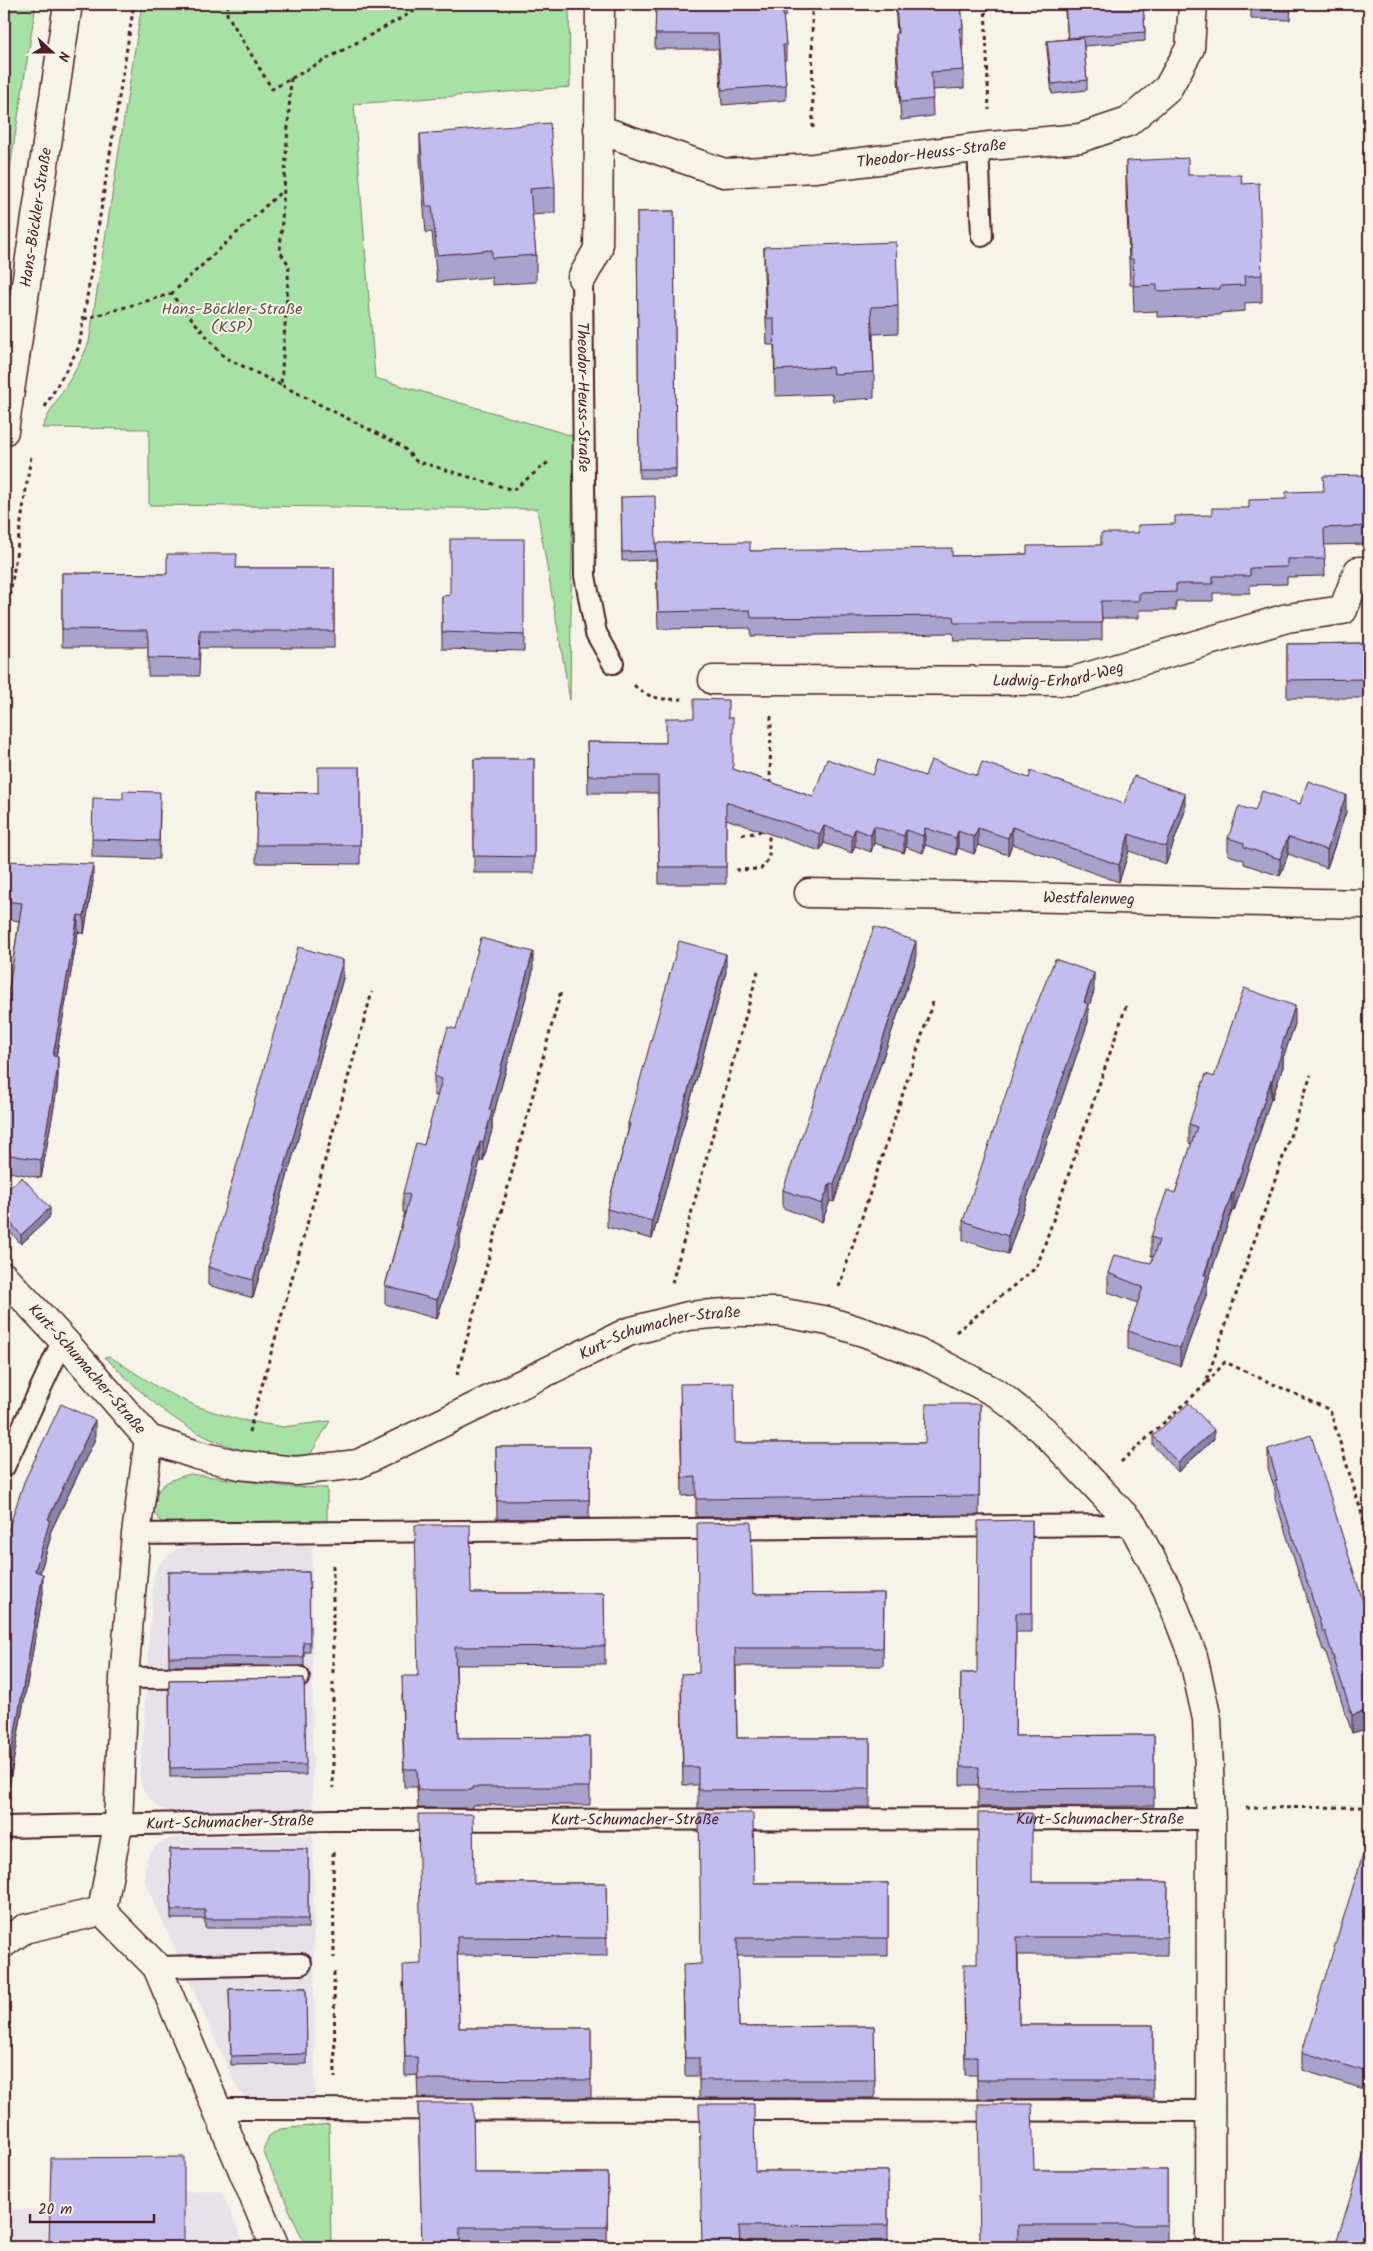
<svg xmlns="http://www.w3.org/2000/svg" width="1373" height="2251" font-family="Kalam,sans-serif">
  <style>
    .built { fill: #e7e2ea }
    .green { fill: #a8e1a5; stroke: #798068 }
    .lines { fill: none; stroke-linecap: round; stroke-linejoin: round }
    .lane-casing { stroke: #4a1f2b; stroke-width: 24 }
    .street-casing { stroke: #4a1f2b; stroke-width: 31 }
    .secondary-casing { stroke: #4a1f2b; stroke-width: 31 }
    .path { stroke: #4a1f2b; stroke-width: 3; stroke-dasharray: 4 4; stroke-linecap: butt }
    .lane { stroke: #f7f3e8; stroke-width: 20 }
    .street { stroke: #f7f3e8; stroke-width: 28 }
    .secondary { stroke: #f7f3e8; stroke-width: 28 }
    .wall { fill: #a8a2cd; stroke: #4a1f2b }
    .shaded-wall { fill: #8884a7; stroke: #4a1f2b }
    .building { fill: #c3bcee; stroke: #4a1f2b }
    .labels { text-anchor: middle; dominant-baseline: central; stroke-width: 4; stroke-linejoin: round; paint-order: stroke }
    .street-label { font-size: 16px; fill: #4a1f2b; stroke: #f7f3e8 }
    .park-label { font-size: 16px; fill: #62504a; stroke: #f7f3e8 }
  </style>
  <rect width="100%" height="100%" fill="#f7f3e8"/>
  <filter id="ink" filterUnits="userSpaceOnUse"><feTurbulence type="fractalNoise" baseFrequency=".02" numOctaves="2"/><feDisplacementMap in="SourceGraphic" scale="10" xChannelSelector="R" yChannelSelector="G"/><feConvolveMatrix kernelMatrix="1 2 1 2 8 2 1 2 1" color-interpolation-filters="sRGB"/></filter>
  <g filter="url(#ink)">
    <g class="built">
      <polygon points="190,1546 312,1546 313,1811 169,1811 159,1807 149,1798 142,1788 140,1774 153,1582 157,1567 167,1556 177,1549"/>
      <polygon points="313,1835 315,2100 251,2099 241,2094 236,2086 145,1882 145,1867 149,1854 158,1844 168,1839 180,1837"/>
      <polygon points="221,2191 246,2247 4,2247 4,2209 51,2211 51,2192"/>
    </g>
    <g class="green">
      <polygon points="4,4 36,4 4,206"/>
      <path d="M142,4H569L570,87L354,104L375,378L573,436L570,700L537,509L149,505V429L42,428C55,398 78,373 89,342Z"/>
      <path d="M109,1356L160,1389L196,1406L236,1419L283,1427L330,1421L310,1455C298,1455 284,1456 272,1455C199,1448 154,1406 105,1357Z"/>
      <path d="M190,1474L290,1487L327,1488V1526L174,1527L160,1521L152,1509C158,1483 166,1481 190,1474Z"/>
      <polygon points="329,2124 331,2247 306,2247 263,2151 269,2136 280,2129"/>
    </g>
    <g class="lines">
      <defs>
        <g id="lane">
          <polyline points="978,147 982,236"/>
          <path id="s1" d="M582,278L585,576L596,633L613,663"/>
          <polyline points="4,1467 63,1340"/>
          <polyline points="136,1534 1133,1525"/>
          <polyline points="124,1678 299,1677"/>
          <path id="s2" d="M4,1827L333,1820L1211,1819"/>
          <polyline points="157,1967 301,1964"/>
          <polyline points="218,2109 1209,2111"/>
        </g>
        <g id="street">
          <path id="s3" d="M598,129L724,173L814,168L990,146L1080,138L1128,122L1168,88L1190,48L1193,4"/>
          <polyline points="582,278 598,249 600,4"/>
          <path id="s4" d="M713,680L1073,681L1287,618L1343,610L1358,571H1369"/>
          <path id="s5" d="M809,893L1369,904"/>
          <path id="s6" d="M4,1277L63,1340L149,1439L197,1455L240,1465L296,1471L358,1464L628,1332L688,1316L738,1312H779L828,1321L866,1333L926,1356L998,1394L1043,1430L1133,1525L1167,1589L1193,1656L1207,1719L1211,1819L1210,2247"/>
          <polyline points="149,1439 136,1534 124,1678 118,1824 102,1911 157,1967 275,2247"/>
          <polyline points="4,1943 24,1929 102,1911"/>
        </g>
        <g id="secondary">
          <path id="s7" d="M4,431L68,4"/>
        </g>
      </defs>
      <use href="#lane" class="lane-casing"/>
      <use href="#street" class="street-casing"/>
      <use href="#secondary" class="secondary-casing"/>
      <g class="path">
        <polyline points="228,4 227,14 272,89 427,4"/>
        <polyline points="812,4 813,132"/>
        <polyline points="985,4 989,110"/>
        <polyline points="291,78 280,252 289,265 281,385 402,446 416,461 513,490 551,460"/>
        <polyline points="171,294 282,191"/>
        <polyline points="84,319 171,294 224,357 281,385"/>
        <polyline points="45,407 79,347 134,4"/>
        <polyline points="4,635 31,456"/>
        <path d="M634,685C648,699 663,700 683,699"/>
        <polyline points="770,784 771,715"/>
        <polyline points="742,834 757,833 763,829"/>
        <polyline points="736,870 761,869 769,858 769,830"/>
        <polyline points="672,1283 758,971"/>
        <polyline points="839,1287 933,1002"/>
        <polyline points="956,1332 1037,1267 1126,1006"/>
        <polyline points="457,1375 561,991"/>
        <polyline points="1207,1383 1225,1362 1330,1410 1369,1537"/>
        <polyline points="249,1432 372,992"/>
        <polyline points="1121,1462 1205,1385 1311,1075"/>
        <polyline points="333,1673 333,1564"/>
        <polyline points="333,1682 333,1788"/>
        <polyline points="1246,1808 1369,1807"/>
        <polyline points="333,1852 334,1958"/>
        <polyline points="334,1972 335,2078"/>
      </g>
      <use href="#lane" class="lane"/>
      <use href="#street" class="street"/>
      <use href="#secondary" class="secondary"/>
    </g>
    <g class="wall">
      <polygon points="656,4 786,4 786,16 783,17 786,45 786,60 784,60 786,85 786,100 722,105 718,49 655,49"/>
      <polygon points="895,4 961,4 963,28 963,46 962,46 964,70 964,88 932,90 933,116 901,120 896,51 896,33 897,33"/>
      <polygon points="1064,4 1143,4 1145,32 1145,41 1084,46 1087,80 1087,90 1052,94 1047,50 1047,41 1068,39"/>
      <polygon points="1251,4 1291,4 1290,20 1251,19"/>
      <polygon points="1334,4 1353,4 1334,6"/>
      <polygon points="420,134 555,187 555,213 532,215 536,255 536,282 492,285 492,277 437,282 432,232 426,233 420,160"/>
      <polygon points="1126,161 1188,175 1242,184 1262,275 1262,302 1245,303 1245,311 1220,313 1220,315 1157,317 1157,311 1134,312 1133,285 1130,285 1126,187"/>
      <polygon points="674,211 676,478 639,478 637,212"/>
      <polygon points="764,247 898,306 898,333 873,334 874,372 874,398 833,401 832,394 775,396 774,345 767,345 764,273"/>
      <polygon points="1369,475 1369,544 1324,545 1325,576 1287,577 1287,584 1250,585 1250,593 1213,593 1213,601 1176,601 1176,610 1139,610 1139,618 1102,618 1102,640 954,641 953,633 751,636 750,628 658,629 656,560 622,561 621,497 656,551 750,551 952,556 1027,554 1101,545 1138,533 1324,491"/>
      <polygon points="237,568 334,568 334,648 200,648 199,676 148,676 148,647 62,647 62,573 167,574"/>
      <polygon points="442,596 524,635 524,651 442,649"/>
      <polygon points="1369,643 1369,698 1287,698 1287,644"/>
      <polygon points="694,718 728,718 733,769 813,797 873,775 977,776 1029,778 1124,804 1185,811 1166,864 1129,851 1119,882 1012,844 1008,855 978,845 974,854 958,848 956,855 925,845 923,853 906,847 904,853 874,843 871,852 855,846 852,853 824,843 820,851 726,819 726,884 659,884 658,793 588,793 587,742 666,743"/>
      <rect x="474" y="759" width="60" height="114"/>
      <polygon points="360,767 360,864 256,863 257,792 318,793"/>
      <polygon points="1300,804 1346,812 1327,868 1288,854 1280,876 1244,864 1244,860 1228,855 1228,838 1255,811"/>
      <polygon points="160,810 159,859 92,857 92,839"/>
      <polygon points="4,861 93,881 84,934 78,932 56,1057 58,1075 57,1090 41,1178 4,1171 4,1031 8,1009 8,994 19,921 4,918"/>
      <polygon points="916,960 834,1202 830,1201 822,1222 783,1208 783,1190"/>
      <polygon points="533,971 492,1120 492,1130 483,1161 480,1161 460,1237 460,1245 437,1319 385,1304 385,1286 405,1212 403,1212 403,1193 424,1145 438,1096 434,1095 434,1076 456,1029"/>
      <polygon points="726,972 652,1239 607,1227 607,1209 628,1131 628,1123"/>
      <polygon points="343,978 253,1298 208,1285 208,1267"/>
      <polygon points="1094,991 1088,1009 1088,1022 1008,1254 963,1240 963,1221"/>
      <polygon points="1295,1024 1283,1058 1283,1067 1272,1099 1271,1098 1234,1211 1232,1211 1207,1284 1207,1293 1180,1366 1128,1349 1128,1331 1138,1303 1108,1292 1108,1273 1151,1263 1154,1257 1151,1256 1151,1237 1175,1193 1192,1144 1189,1143 1189,1124 1214,1077"/>
      <polygon points="4,1193 50,1217 21,1244 4,1225"/>
      <polygon points="680,1402 735,1443 925,1443 980,1404 979,1515 696,1517 696,1495 682,1496"/>
      <polygon points="1153,1436 1214,1439 1178,1472 1153,1445"/>
      <polygon points="95,1439 50,1533 50,1539 40,1573 43,1593 9,1786 4,1785 4,1543"/>
      <polygon points="496,1447 590,1447 589,1518 497,1519"/>
      <polygon points="1268,1449 1369,1621 1369,1728 1352,1733 1325,1650 1323,1650 1275,1499 1275,1490 1268,1468"/>
      <polygon points="1032,1520 1032,1632 1016,1632 1015,1736 1154,1735 1154,1806 978,1807 978,1785 960,1785 961,1673 977,1673"/>
      <polygon points="168,1572 309,1572 310,1652 304,1652 304,1666 169,1666"/>
      <polygon points="471,1593 604,1593 605,1664 456,1665 458,1738 590,1737 590,1805 472,1805 472,1808 418,1808 417,1787 404,1787 402,1695 417,1676"/>
      <polygon points="884,1593 883,1666 736,1666 737,1738 870,1738 870,1807 698,1808 698,1785 683,1785 681,1692 699,1673 753,1594"/>
      <polygon points="304,1678 306,1775 170,1777 169,1680"/>
      <polygon points="170,1849 308,1849 308,1928 205,1928 205,1919 171,1919"/>
      <polygon points="1032,1882 1168,1882 1167,1955 1018,1955 1019,2025 1153,2025 1153,2098 977,2099 977,2075 965,2075 964,1982 977,1964"/>
      <polygon points="474,1883 606,1883 607,1956 457,1955 459,2028 591,2028 591,2098 418,2098 417,2075 405,2076 403,1983 421,1964"/>
      <polygon points="754,1883 888,1883 888,1956 737,1956 739,2027 874,2026 875,2098 699,2098 699,2076 685,2076 683,1983 701,1964"/>
      <polygon points="306,1988 307,2064 231,2065 229,1989"/>
      <polygon points="1369,2032 1367,2090 1302,2070 1302,2052"/>
      <polygon points="418,2103 474,2173 608,2173 607,2246 460,2245 460,2247 422,2247"/>
      <polygon points="699,2122 755,2171 888,2171 888,2243 740,2244"/>
      <polygon points="1034,2170 1167,2170 1167,2243 1018,2243 980,2247"/>
    </g>
    <g class="shaded-wall">
      <polygon points="1185,794 1185,811 1166,864 1166,847"/>
      <polygon points="1346,795 1346,812 1327,868 1327,850"/>
      <polygon points="824,826 824,843 820,851 820,834"/>
      <polygon points="874,826 874,843 871,852 871,835"/>
      <polygon points="1012,827 1012,844 1008,855 1008,838"/>
      <polygon points="925,828 925,845 923,853 923,836"/>
      <polygon points="978,828 978,845 974,854 974,837"/>
      <polygon points="855,829 855,846 852,853 852,836"/>
      <polygon points="906,830 906,847 904,853 904,836"/>
      <polygon points="958,831 958,848 956,855 956,838"/>
      <polygon points="1129,834 1129,851 1119,882 1119,865"/>
      <polygon points="1288,837 1288,854 1280,876 1280,859"/>
      <polygon points="93,864 93,881 84,934 84,916"/>
      <polygon points="78,915 78,932 53,1074 53,1056"/>
      <polygon points="916,941 916,960 834,1202 834,1184"/>
      <polygon points="533,952 533,971 492,1120 492,1130 483,1161 483,1143 489,1110"/>
      <polygon points="726,954 726,972 652,1239 652,1221"/>
      <polygon points="343,960 343,978 253,1298 253,1280"/>
      <polygon points="1094,973 1094,991 1088,1009 1088,1022 1008,1254 1008,1236"/>
      <polygon points="1295,1006 1295,1024 1283,1058 1283,1067 1272,1099 1272,1081 1281,1048"/>
      <polygon points="58,1057 58,1075 57,1090 41,1178 41,1160"/>
      <polygon points="1271,1080 1271,1098 1234,1211 1234,1193"/>
      <polygon points="480,1142 480,1161 460,1237 460,1245 437,1319 437,1300"/>
      <polygon points="830,1183 830,1201 822,1222 822,1204"/>
      <polygon points="1232,1193 1232,1211 1207,1284 1207,1293 1180,1366 1180,1348"/>
      <polygon points="50,1208 50,1217 21,1244 21,1235"/>
      <polygon points="95,1420 95,1439 50,1533 50,1539 35,1590 35,1571 48,1519"/>
      <polygon points="1214,1430 1214,1439 1178,1472 1178,1463"/>
      <polygon points="43,1574 43,1593 9,1786 9,1767"/>
      <polygon points="1369,1710 1369,1728 1352,1733 1352,1715"/>
      <polygon points="1369,2012 1369,2031 1364,2049 1364,2030"/>
      <polygon points="1369,2065 1369,2083 1367,2090 1367,2072"/>
    </g>
    <g class="building">
      <polygon points="656,4 782,4 786,45 783,45 786,85 722,90 718,34 655,34"/>
      <polygon points="896,4 961,4 963,28 960,28 964,70 931,72 933,99 901,102 896,33 898,33"/>
      <polygon points="1065,4 1143,4 1145,32 1068,38"/>
      <polygon points="1251,4 1290,4 1290,11 1251,10"/>
      <polygon points="1083,38 1087,80 1052,84 1047,41"/>
      <polygon points="550,123 555,187 530,189 536,255 492,258 492,250 437,255 432,206 426,206 420,134"/>
      <polygon points="1188,158 1188,175 1241,175 1242,184 1259,183 1262,275 1244,276 1245,285 1220,286 1220,289 1157,291 1157,285 1134,286 1133,259 1130,259 1126,161"/>
      <polygon points="674,211 676,469 639,469 637,212"/>
      <polygon points="896,242 898,306 871,307 874,372 833,374 832,367 775,370 774,318 767,318 764,247"/>
      <polygon points="1369,475 1369,526 1324,528 1325,559 1287,559 1287,567 1250,568 1250,576 1213,576 1213,584 1176,584 1176,592 1139,593 1139,601 1101,601 1102,623 954,623 953,616 751,618 750,610 658,612 656,543 750,542 750,551 952,548 952,556 1027,554 1027,546 1101,545 1101,533 1138,533 1138,525 1175,524 1175,516 1212,515 1212,508 1249,508 1249,500 1286,499 1286,492 1324,491 1323,476"/>
      <polygon points="655,496 656,551 622,552 621,497"/>
      <polygon points="450,539 524,539 524,635 442,632 442,596 450,595"/>
      <polygon points="167,554 237,554 236,568 334,568 334,631 200,631 199,659 148,658 148,630 62,629 62,573 167,574"/>
      <polygon points="1369,643 1369,679 1287,680 1287,644"/>
      <polygon points="694,699 728,700 728,718 733,718 733,769 813,797 827,759 873,775 878,760 925,776 931,760 977,776 982,762 1029,778 1031,771 1124,804 1134,776 1185,794 1166,847 1129,834 1119,865 1012,827 1008,838 978,828 974,837 958,831 956,838 925,828 923,836 906,830 904,836 874,826 871,835 855,829 852,836 824,826 820,834 726,802 726,867 659,867 658,776 588,776 587,742 666,743 666,718 694,718"/>
      <polygon points="474,759 534,759 534,857 474,856"/>
      <polygon points="318,767 360,767 360,845 256,845 257,792 318,793"/>
      <polygon points="1308,781 1346,795 1327,850 1288,837 1280,859 1244,847 1244,843 1228,838 1239,806 1255,811 1262,791 1300,804"/>
      <polygon points="123,791 160,792 159,841 92,839 93,798 123,799"/>
      <polygon points="4,861 93,864 84,916 78,915 53,1056 58,1057 57,1072 41,1160 4,1154 4,1031 10,994 8,994 22,903 4,901"/>
      <polygon points="874,927 916,941 834,1184 830,1183 822,1204 783,1190"/>
      <polygon points="481,938 533,952 489,1110 492,1111 483,1143 480,1142 458,1226 460,1227 437,1300 385,1286 410,1195 403,1193 416,1143 424,1145 442,1079 434,1076 448,1027 456,1029"/>
      <polygon points="679,941 726,954 652,1221 607,1209 630,1124 628,1123"/>
      <polygon points="298,947 343,960 253,1280 208,1267"/>
      <polygon points="1055,959 1094,973 1084,1002 1088,1004 1008,1236 963,1221 1034,1011"/>
      <polygon points="1244,988 1295,1006 1281,1048 1283,1049 1278,1063 1272,1081 1271,1080 1234,1193 1232,1193 1204,1275 1207,1275 1180,1348 1128,1331 1143,1287 1108,1273 1114,1255 1151,1263 1159,1240 1151,1237 1167,1190 1175,1193 1197,1127 1189,1124 1197,1099 1206,1074 1214,1077"/>
      <polygon points="22,1177 50,1208 21,1235 4,1215 4,1193"/>
      <polygon points="734,1383 735,1443 925,1443 926,1404 980,1404 979,1496 696,1499 696,1477 682,1478 680,1384"/>
      <polygon points="1189,1403 1214,1430 1178,1463 1153,1436"/>
      <polygon points="61,1404 95,1420 48,1519 50,1520 35,1571 43,1574 9,1767 4,1766 4,1543 24,1482"/>
      <polygon points="1311,1435 1369,1621 1369,1710 1352,1715 1325,1631 1323,1632 1275,1481 1277,1480 1268,1449"/>
      <polygon points="496,1447 590,1447 589,1500 497,1501"/>
      <polygon points="1032,1520 1032,1613 1016,1613 1015,1736 1154,1735 1154,1788 978,1789 979,1767 960,1767 961,1673 977,1673 978,1521"/>
      <polygon points="751,1522 753,1594 884,1593 883,1648 735,1648 737,1738 870,1738 870,1789 698,1790 698,1767 683,1767 681,1674 699,1673 697,1523"/>
      <polygon points="415,1525 470,1525 471,1593 604,1593 605,1646 455,1647 458,1738 590,1737 590,1787 472,1787 472,1790 418,1790 417,1769 404,1769 402,1676 418,1676"/>
      <polygon points="168,1572 309,1572 310,1642 303,1642 304,1657 169,1657"/>
      <polygon points="304,1678 306,1765 170,1768 169,1680"/>
      <polygon points="699,1813 753,1813 754,1883 888,1883 888,1938 737,1938 739,2027 874,2026 875,2080 699,2080 699,2058 685,2058 683,1965 701,1964"/>
      <polygon points="978,1813 1032,1813 1032,1882 1168,1882 1167,1937 1017,1937 1019,2025 1153,2025 1153,2080 977,2080 977,2057 965,2057 964,1964 977,1964"/>
      <polygon points="418,1814 473,1814 474,1883 606,1883 607,1938 457,1937 459,2028 591,2028 591,2080 418,2079 417,2057 405,2057 403,1965 421,1964"/>
      <polygon points="1369,1835 1369,2012 1364,2030 1369,2032 1369,2065 1367,2072 1302,2052"/>
      <polygon points="170,1849 308,1849 308,1919 205,1919 205,1910 171,1910"/>
      <polygon points="306,1988 307,2054 231,2056 229,1989"/>
      <polygon points="418,2103 473,2103 474,2173 608,2173 607,2227 460,2227 460,2247 422,2247"/>
      <polygon points="699,2104 754,2104 755,2171 888,2171 888,2225 739,2226 740,2247 702,2247"/>
      <polygon points="978,2104 1032,2104 1034,2170 1167,2170 1167,2225 1018,2225 1018,2247 980,2247"/>
      <polygon points="1369,2137 1369,2247 1335,2247"/>
      <polygon points="184,2157 184,2247 49,2247 51,2158"/>
    </g>
  </g>
  <g class="labels">
    <g class="street-label">
      <text stroke="none"><textPath href="#s3" startOffset="342">Theodor-Heuss-Straße</textPath></text>
      <text stroke="none"><textPath href="#s7" startOffset="216">Hans-Böckler-Straße</textPath></text>
      <text stroke="none"><textPath href="#s1" startOffset="119">Theodor-Heuss-Straße</textPath></text>
      <text stroke="none"><textPath href="#s4" startOffset="346">Ludwig-Erhard-Weg</textPath></text>
      <text stroke="none"><textPath href="#s5" startOffset="280">Westfalenweg</textPath></text>
      <text stroke="none"><textPath href="#s6" startOffset="762">Kurt-Schumacher-Straße</textPath></text>
      <text stroke="none"><textPath href="#s6" startOffset="124">Kurt-Schumacher-Straße</textPath></text>
      <text stroke="none"><textPath href="#s2" startOffset="1096">Kurt-Schumacher-Straße</textPath></text>
      <text stroke="none"><textPath href="#s2" startOffset="631">Kurt-Schumacher-Straße</textPath></text>
      <text stroke="none"><textPath href="#s2" startOffset="226">Kurt-Schumacher-Straße</textPath></text>
    </g>
    <g class="park-label">
      <text x="232" y="309">Hans-Böckler-Straße<tspan x="232" dy="18">(KSP)</tspan></text>
    </g>
  </g>
  <rect width="1373" height="2251" fill="none" stroke="#f7f3e8" stroke-width="20"/>
  <rect x="10" y="10" width="1353" height="2231" fill="none" stroke="#4a1f2b" stroke-width="2" filter="url(#ink)"/>
  <g transform="translate(52 52) rotate(111)" stroke="#f7f3e8" stroke-width="4" paint-order="stroke">
  <path d="M0-4L9 19L0 12L-9 19Z" fill="#4a1f2b"/>
  <text y="-8" font-size="14" font-weight="bold" text-anchor="middle" fill="#4a1f2b">N</text>
  </g>
  <path d="M30 2214v8h124v-8" fill="none" stroke="#4a1f2b" stroke-width="2.5"/>
  <text x="38" y="2214" font-size="15" fill="#4a1f2b" stroke="#f7f3e8" stroke-width="4" paint-order="stroke">20 m</text>
</svg>
